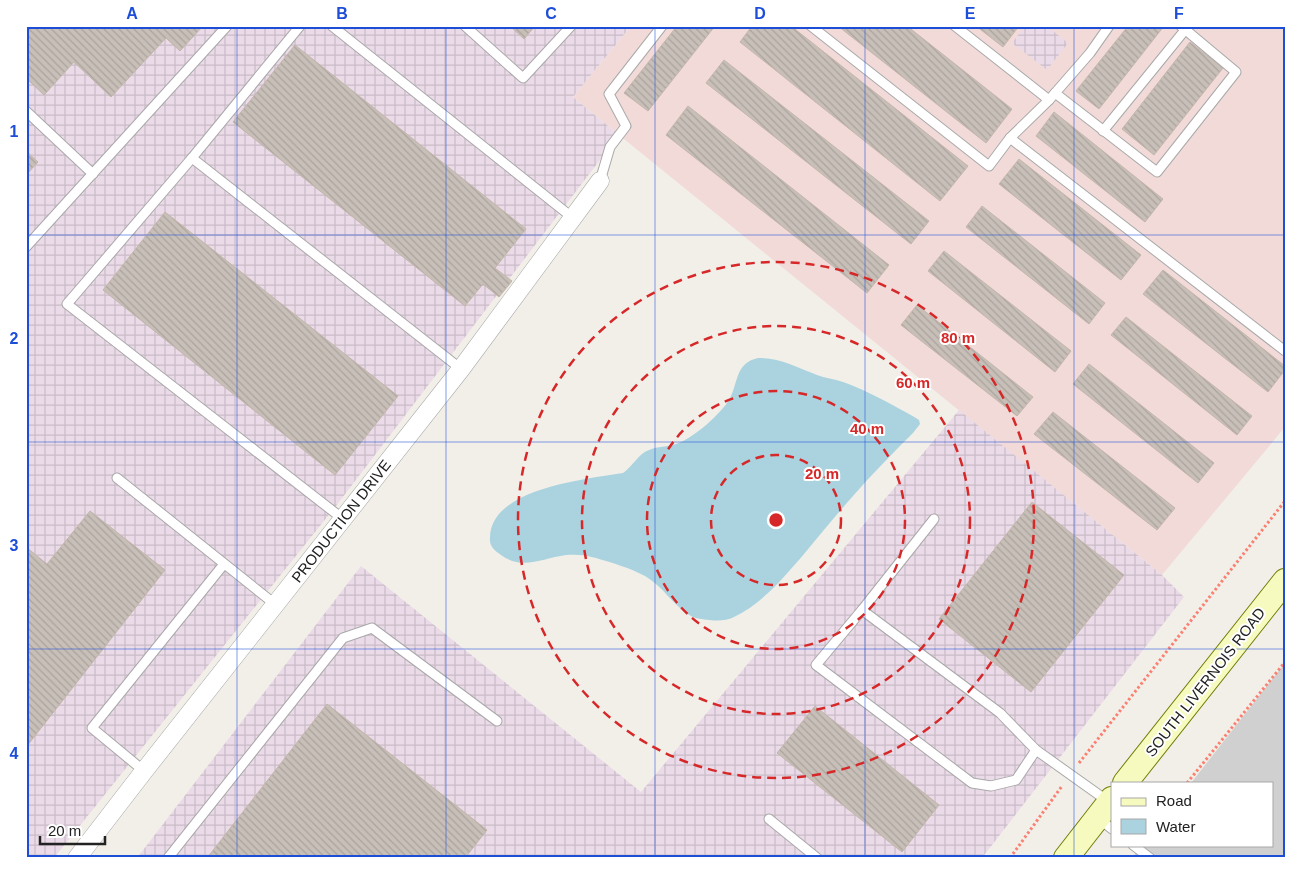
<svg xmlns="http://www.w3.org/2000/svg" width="1311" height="884" font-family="Helvetica,sans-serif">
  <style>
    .commercial { fill: #f2dad9 }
    .industrial { fill: url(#industrial-grid) }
    .religious { fill: #d0d0d0 }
    .water { fill: #aad3df }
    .building { fill: url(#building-back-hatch); stroke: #c4b6ab }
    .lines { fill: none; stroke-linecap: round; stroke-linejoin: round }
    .service-casing { stroke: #a9a9a9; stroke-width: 11 }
    .minor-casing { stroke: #a9a9a9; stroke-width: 19 }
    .secondary-casing { stroke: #707d05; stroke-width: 26 }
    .path { stroke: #fa8072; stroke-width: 3; stroke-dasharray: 2.5 2.5; stroke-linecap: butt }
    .service { stroke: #fff; stroke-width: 9 }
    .minor { stroke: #fff; stroke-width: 18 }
    .secondary { stroke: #f7fabf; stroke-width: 24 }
    .grid { fill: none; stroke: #1d4ed8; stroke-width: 1; stroke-opacity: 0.55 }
    .ring { fill: none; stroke: #d62828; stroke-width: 2.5; stroke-dasharray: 9 6 }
    .labels { text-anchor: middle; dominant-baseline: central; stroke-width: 4; stroke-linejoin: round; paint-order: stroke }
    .street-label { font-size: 15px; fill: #222; stroke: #fff }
    .centre { fill: #d62828; stroke: #fff; stroke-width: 2.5 }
    .ring-label { font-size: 15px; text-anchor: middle; font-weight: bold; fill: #d62828; stroke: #fff; stroke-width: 4; stroke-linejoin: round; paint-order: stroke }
    .neatline { fill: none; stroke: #1d4ed8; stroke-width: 2 }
    .grid-label { font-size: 16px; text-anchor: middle; font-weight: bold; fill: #1d4ed8 }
  </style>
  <defs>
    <pattern id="industrial-grid" width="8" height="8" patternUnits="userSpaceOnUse" patternTransform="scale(1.25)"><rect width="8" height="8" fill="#ebdbe8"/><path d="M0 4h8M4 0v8" fill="none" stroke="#c9bcc7"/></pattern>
    <pattern id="building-back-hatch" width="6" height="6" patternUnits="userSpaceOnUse" patternTransform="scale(1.25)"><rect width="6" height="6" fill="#c7bfb8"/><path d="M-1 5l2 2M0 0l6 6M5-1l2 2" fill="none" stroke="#aba49e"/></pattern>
  </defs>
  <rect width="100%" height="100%" fill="#f2efe9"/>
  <polygon class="commercial" points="631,26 1285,26 1285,427 1162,575 619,135 573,97"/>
  <g class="industrial">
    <polygon points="26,26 631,26 573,97 619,135 336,506 54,858 33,858 26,852"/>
    <polygon points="1025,26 1047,26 1068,43 1047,70 1012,43"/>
    <polygon points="959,410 1162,575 1184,597 982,858 137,858 361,566 641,792"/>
  </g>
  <polygon class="religious" points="1285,663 1285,858 1132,858 1142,845 1272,845 1272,783 1191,783"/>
  <path class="water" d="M758,358C781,358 795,367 817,375C825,378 834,379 843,382C868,391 893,405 916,418L919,420L920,424L913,433C892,454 872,474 853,496C836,515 820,535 804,554C784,577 763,603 734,617C726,621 718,621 709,620C703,619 696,619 691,616C673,606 664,587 645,576C630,568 613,563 596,558C586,555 576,554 566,555C542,558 523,571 501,555C494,550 489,546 490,537C491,488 587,479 623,473C633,466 638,454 649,450C658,446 667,447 676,444C692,439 717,417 727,403C739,387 733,363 758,358Z"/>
  <g class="building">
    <polygon points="26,26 203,26 180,51 166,38 111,97 74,62 44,95 26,78"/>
    <polygon points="510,26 535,26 524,39"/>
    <polygon points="677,26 715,26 648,111 624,93"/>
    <polygon points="752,26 791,26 968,166 940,201 740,42"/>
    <polygon points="838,26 907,26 1012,109 986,143"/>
    <polygon points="976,26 1019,26 1003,47"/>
    <polygon points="1128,26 1164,26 1099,109 1076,91"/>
    <polygon points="1190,42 1223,68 1154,155 1122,129"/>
    <polygon points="295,45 526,229 495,268 512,281 499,297 483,284 465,306 233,122"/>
    <polygon points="724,60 929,221 911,244 706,83"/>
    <polygon points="688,106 889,265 867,293 666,135"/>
    <polygon points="1054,112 1163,199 1145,222 1036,136"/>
    <polygon points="26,151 38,162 26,175"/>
    <polygon points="1019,159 1141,255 1121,280 999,184"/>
    <polygon points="982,206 1105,303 1089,324 966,227"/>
    <polygon points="165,212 398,396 335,475 103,290"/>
    <polygon points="944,251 1071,351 1055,372 928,271"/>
    <polygon points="1163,270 1285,366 1285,370 1268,392 1143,294"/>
    <polygon points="917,305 1033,397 1017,416 901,325"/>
    <polygon points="1126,317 1252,416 1237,435 1111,335"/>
    <polygon points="1089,364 1214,463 1198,483 1073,384"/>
    <polygon points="1053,412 1175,508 1157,530 1034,434"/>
    <polygon points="1032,502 1124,575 1031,692 939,619"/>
    <polygon points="90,511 165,570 27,746 26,547 47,564"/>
    <polygon points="327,704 487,830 465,858 207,858"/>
    <polygon points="815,706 939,805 902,852 777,753"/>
  </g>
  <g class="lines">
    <defs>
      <g id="service">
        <polyline points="300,26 192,158 67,304 343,519"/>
        <polyline points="332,26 573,218"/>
        <polyline points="465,26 523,78 571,26"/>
        <polyline points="811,26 989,166 1010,138 1285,351"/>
        <polyline points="955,26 1049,100"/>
        <polyline points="1055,93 1157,172 1236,72 1181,26"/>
        <polyline points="26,111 93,174"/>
        <polyline points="1103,131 1185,30"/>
        <polyline points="1010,138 1049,100 1090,53 1109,26"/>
        <polyline points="192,158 461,369"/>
        <polyline points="600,181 610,147 626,126 609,94 662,26"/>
        <polyline points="26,247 227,26"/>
        <polyline points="117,478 276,605"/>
        <polyline points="862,610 934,519"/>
        <polyline points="1036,750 1016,780 991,786 972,783 816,665 862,610 1000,713 1036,750 1109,802"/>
        <polyline points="144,771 92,728 224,564"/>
        <polyline points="1097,817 1112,829"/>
        <polyline points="769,819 817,858"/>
        <polyline points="1133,845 1150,858"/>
        <polyline points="168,858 343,638 372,628 497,721"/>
      </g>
      <polyline id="minor" points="77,858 144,771 461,369 600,181"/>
      <g id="secondary">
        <polyline points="1125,783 1285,581"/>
        <polyline points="1066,858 1112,799"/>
      </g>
    </defs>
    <use href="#service" class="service-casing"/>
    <use href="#minor" class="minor-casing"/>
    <use href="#secondary" class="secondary-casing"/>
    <g class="path">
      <polyline points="1079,763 1285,501"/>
      <polyline points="1187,783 1285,662"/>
      <polyline points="1010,858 1062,786"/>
    </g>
    <use href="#service" class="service"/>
    <use href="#minor" class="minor"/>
    <use href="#secondary" class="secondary"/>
  </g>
  <path class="grid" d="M237,26V858M446,26V858M655,26V858M865,26V858M1074,26V858M26,235H1285M26,442H1285M26,649H1285"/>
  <g class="ring">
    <circle cx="776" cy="520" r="65"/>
    <circle cx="776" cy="520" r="129"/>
    <circle cx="776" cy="520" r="194"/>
    <circle cx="776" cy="520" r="258"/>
  </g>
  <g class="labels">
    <g class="street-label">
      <text transform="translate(341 521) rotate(-52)">PRODUCTION DRIVE</text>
      <text transform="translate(1205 682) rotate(-52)">SOUTH LIVERNOIS ROAD</text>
    </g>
  </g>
  <circle cx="776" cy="520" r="8" class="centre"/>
  <g class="ring-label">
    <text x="958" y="343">80 m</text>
    <text x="913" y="388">60 m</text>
    <text x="867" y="434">40 m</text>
    <text x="822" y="479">20 m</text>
  </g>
  <rect width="1311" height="884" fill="none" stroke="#ffffff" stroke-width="55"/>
  <rect x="1111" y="782" width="162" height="65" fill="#ffffff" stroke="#a7a7a7"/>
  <rect x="1121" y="798" width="25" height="8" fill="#f7fabf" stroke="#a7a7a7"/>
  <text x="1156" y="806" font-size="15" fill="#222222">Road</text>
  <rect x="1121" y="819" width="25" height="15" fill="#aad3df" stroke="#a7a7a7"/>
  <text x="1156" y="832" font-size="15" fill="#222222">Water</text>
  <path d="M40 836v8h65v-8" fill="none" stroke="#222222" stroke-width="2.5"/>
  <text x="48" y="836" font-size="15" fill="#222222" stroke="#ffffff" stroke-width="4" paint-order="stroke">20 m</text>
  <rect x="28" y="28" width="1256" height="828" class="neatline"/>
  <g class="grid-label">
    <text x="132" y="19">A</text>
    <text x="342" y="19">B</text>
    <text x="551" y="19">C</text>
    <text x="760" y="19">D</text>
    <text x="970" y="19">E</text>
    <text x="1179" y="19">F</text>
    <text x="14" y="137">1</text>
    <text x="14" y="344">2</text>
    <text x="14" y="551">3</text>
    <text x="14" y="759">4</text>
  </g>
</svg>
